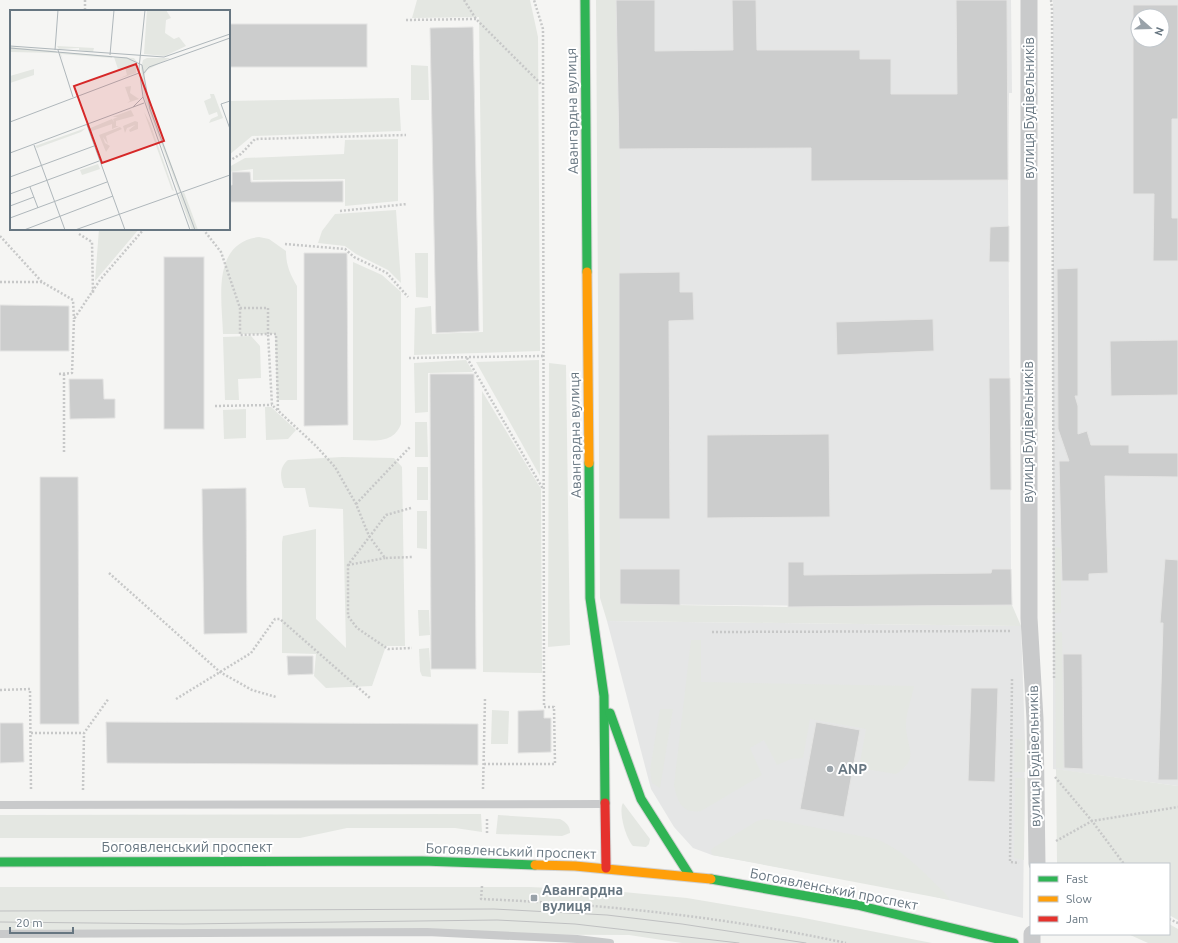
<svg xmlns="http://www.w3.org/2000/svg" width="1178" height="943" font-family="Ubuntu,sans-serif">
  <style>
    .built { fill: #e5e6e6; fill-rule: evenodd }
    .green { fill: #e4e7e2 }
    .building { fill: #cccdcd; stroke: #e4e4e3; fill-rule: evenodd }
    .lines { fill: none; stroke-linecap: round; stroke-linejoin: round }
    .fast-casing { stroke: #d2d2d2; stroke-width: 11 }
    .slow-casing { stroke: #d2d2d2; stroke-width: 11 }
    .jam-casing { stroke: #d2d2d2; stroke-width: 11 }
    .path { stroke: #c7c8c8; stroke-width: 2.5; stroke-dasharray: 2 2; stroke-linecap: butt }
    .lane { stroke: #c9cacb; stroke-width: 8 }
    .street { stroke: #c9cacb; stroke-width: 17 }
    .fast { stroke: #30b455; stroke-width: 9 }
    .slow { stroke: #ff9f0a; stroke-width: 9 }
    .jam { stroke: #e5322d; stroke-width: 9 }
    .tram { stroke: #bfc0c1; stroke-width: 1 }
    .poi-dot { fill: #99a2a9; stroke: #fff; stroke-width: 1.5 }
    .labels { text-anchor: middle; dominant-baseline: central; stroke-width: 4; stroke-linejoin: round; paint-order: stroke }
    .street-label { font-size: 14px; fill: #677681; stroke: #fff }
    .poi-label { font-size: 14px; font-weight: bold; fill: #677681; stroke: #fff; text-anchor: start }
    .inset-road { fill: none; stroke: #afb7bb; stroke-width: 1 }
    .view { fill: #d62828; fill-opacity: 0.15; stroke: #d62828; stroke-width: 2 }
    .inset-edge { fill: none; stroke: #677681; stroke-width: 2 }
  </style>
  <rect width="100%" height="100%" fill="#f5f5f3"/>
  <g class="built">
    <polygon points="616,0 1011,0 1012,93 1009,93 1008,180 1011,569 828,606 620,604 620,105 618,95"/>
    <path d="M1053,0H1178V786L1053,769ZM1138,16H1162V40H1138Z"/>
    <polygon points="607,621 1021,626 1025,740 1023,918 919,893 712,855 693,848 674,827 651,789"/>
  </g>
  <g class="green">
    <polygon points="417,0 530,0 538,37 540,351 414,355 415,308 431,306 432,334 483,332 479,17 412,18"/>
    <polygon points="596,0 616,0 618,95 620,105 620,604 788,607 1012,605 1021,626 607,621 600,598"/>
    <polygon points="411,65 428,66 429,100 411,100"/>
    <polygon points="399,98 401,131 252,136 229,155 229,101"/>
    <polygon points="398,139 398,201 345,206 345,179 253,180 253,169 229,172 229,167 245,158 344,154 345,140"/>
    <polygon points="396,210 401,283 388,270 356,254 345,246 318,243 322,231 335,214"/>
    <polygon points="99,229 139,229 95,281"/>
    <path d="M259,237L269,239L286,251C286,265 290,274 297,286V400H277L275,334H223C222,299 211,243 259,237Z"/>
    <polygon points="415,253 428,253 428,298 416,297"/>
    <path d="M353,262L382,275L401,292V424C393,445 372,440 353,440Z"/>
    <polygon points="251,336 260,346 261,378 238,379 239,400 225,400 223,337"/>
    <polygon points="466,360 473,372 428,373 428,412 415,413 414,363"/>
    <polygon points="539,360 540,476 476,362"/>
    <polygon points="549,363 566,365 570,645 548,647"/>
    <polygon points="482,391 541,489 542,673 483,672"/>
    <polygon points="265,407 271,407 296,430 288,439 266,440"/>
    <polygon points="246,409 246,438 224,439 223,410"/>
    <polygon points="415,422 427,422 428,457 415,457"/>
    <path d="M342,457L394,458L402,467L405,646H386L372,686L326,688L314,676L316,654L282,653V542L283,536L316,529V619L346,648L343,509L309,507L305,488H284C280,478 279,467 288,460Z"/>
    <rect x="417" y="467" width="11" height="33"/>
    <polygon points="417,511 427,511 427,549 417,548"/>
    <polygon points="1055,547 1061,548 1061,613 1054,613"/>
    <polygon points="418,610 429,610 430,635 419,636"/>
    <polygon points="1062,632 1064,769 1056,768 1056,761 1055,639 1055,633"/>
    <path d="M691,640H701V682L914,686C912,698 905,715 906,728C908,750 919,759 896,774L859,768L866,729L810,719L803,758L791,759L777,765L764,740L750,748L762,775L701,811C682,814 677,801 674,785Z"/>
    <polygon points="429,648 431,677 422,676 420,671 419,649"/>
    <polygon points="660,709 673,709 660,788 652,783 650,770"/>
    <polygon points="492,710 509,711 508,744 491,744"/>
    <polygon points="1015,739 1025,740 1025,772 1014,772"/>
    <polygon points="1056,769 1178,786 1178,920 1169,915 1169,864 1057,863"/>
    <polygon points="1015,778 1025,778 1024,860 1014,858"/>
    <path d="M623,803L650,839L649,844L646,847L633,846C626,839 618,811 623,803Z"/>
    <polygon points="481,814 482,832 455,828 347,828 300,838 0,838 0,815"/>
    <path d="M498,815L560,819C566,822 570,826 570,833L562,836L496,834Z"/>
    <path d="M765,819L781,821L876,839C904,850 924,873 945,893L950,900L712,855L711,850L713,848L757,821Z"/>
    <polygon points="0,887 529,887 602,890 687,898 799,917 932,943 682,943 629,935 0,933"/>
    <polygon points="1169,924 1178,929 1178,943 1148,943 1128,934 1169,934"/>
  </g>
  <g class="building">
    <polygon points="616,0 655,0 655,51 733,50 732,0 756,0 757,50 860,50 860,59 891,59 891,94 957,94 956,0 1007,0 1008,180 811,181 811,148 619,149"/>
    <path d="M1133,5H1178V119H1172V218H1178V261H1153L1154,194H1133ZM1138,16H1162V40H1138Z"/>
    <rect x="229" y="24" width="138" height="43"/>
    <polygon points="473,27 479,331 436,333 430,28"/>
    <polygon points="232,172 250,172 251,182 343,181 343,202 229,202 229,185 232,185"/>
    <polygon points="1009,226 1009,262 989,262 990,227"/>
    <polygon points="304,253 347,253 348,425 304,426"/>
    <rect x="164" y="257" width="40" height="172"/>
    <polygon points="1078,268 1078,396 1075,396 1078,406 1078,434 1087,431 1091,445 1129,445 1129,453 1178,453 1178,477 1105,476 1108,573 1089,574 1089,581 1062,581 1059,461 1069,461 1058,429 1057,269"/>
    <polygon points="680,272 680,292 693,292 694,320 669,321 670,519 619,519 619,273"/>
    <polygon points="0,305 69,306 69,351 0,351"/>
    <polygon points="933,319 934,351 837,355 836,322"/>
    <polygon points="1178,340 1178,395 1111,396 1110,341"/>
    <polygon points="430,374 474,374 476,669 431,669"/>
    <polygon points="989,378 1010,378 1011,490 990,490"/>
    <polygon points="69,379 103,379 104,399 115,399 115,418 70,419"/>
    <polygon points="829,434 830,517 707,518 707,435"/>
    <polygon points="40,477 78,477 79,724 40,724"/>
    <polygon points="246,488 247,633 204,634 202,489"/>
    <polygon points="1165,559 1178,560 1178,780 1158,780 1163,623 1160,623"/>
    <polygon points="788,562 804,562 804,575 991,573 992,569 1011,569 1012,605 788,607"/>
    <polygon points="620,569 680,569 680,605 620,604"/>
    <polygon points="1063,654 1082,654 1083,769 1064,768"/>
    <polygon points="287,656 313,656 313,674 288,675"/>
    <polygon points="971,688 998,688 995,782 968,781"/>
    <polygon points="544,710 544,718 551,718 551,752 518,753 518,711"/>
    <polygon points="106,722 478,724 478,765 107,763"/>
    <polygon points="816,722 860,730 844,817 800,809"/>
    <polygon points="0,723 23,723 24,762 0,763"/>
  </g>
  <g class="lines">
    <defs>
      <g id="fast">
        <polyline points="585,0 587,272"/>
        <polyline points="589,463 590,598 604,696 605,803"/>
        <polyline points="610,713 641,799 690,876"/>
        <polyline points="0,862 422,861 535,865"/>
        <polyline points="711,879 857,905 1014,943"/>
      </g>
      <g id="slow">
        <polyline points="587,272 589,463"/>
        <polyline points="535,865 575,866 711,879"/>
      </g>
      <polyline id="jam" points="605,803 606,868"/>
    </defs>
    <use href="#fast" class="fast-casing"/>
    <use href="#slow" class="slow-casing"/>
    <use href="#jam" class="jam-casing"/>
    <g class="path">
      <polyline points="85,0 85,11"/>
      <polyline points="464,0 476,19 542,85"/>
      <polyline points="1051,0 1052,9 1054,678"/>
      <polyline points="406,20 476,19"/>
      <polyline points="229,161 241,154 255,139 406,135"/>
      <polyline points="340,211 407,204"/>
      <polyline points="203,229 221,252 240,308 240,335 268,334 272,405 316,446 335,467 356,504 369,536 385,558 412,557"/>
      <polyline points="79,234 92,242 93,293"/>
      <polyline points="0,236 42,282 73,300 74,319"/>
      <polyline points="285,244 345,249 354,257 387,273 408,297"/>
      <polyline points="0,282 42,282"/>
      <polyline points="240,308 268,308 268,334 276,334 278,410"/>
      <polyline points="409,358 543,356"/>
      <polyline points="467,358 543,489"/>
      <polyline points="59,374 72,373 74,319 100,280 144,229"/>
      <polyline points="215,406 272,405"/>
      <polyline points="64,452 64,373"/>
      <polyline points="356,504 410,447"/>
      <polyline points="411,508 386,515 348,565 348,616 357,628 388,649 412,648"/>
      <polyline points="348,565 385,558"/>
      <polyline points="109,573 220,672 252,690 276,697"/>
      <polyline points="712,632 1012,631"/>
      <polyline points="1012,679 1010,862 1019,863"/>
      <polyline points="0,690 30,689 31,790"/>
      <polyline points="176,699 251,653 275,619 280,619 370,698"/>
      <polyline points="31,733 84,733 109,698"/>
      <polyline points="484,764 555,764 554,707 544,707 543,29 534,0"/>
      <polyline points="1055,777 1092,821 1124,864"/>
      <polyline points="483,789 485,698"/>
      <polyline points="83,790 84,733"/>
      <polyline points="487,833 487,819"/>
      <polyline points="1056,841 1092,821 1178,807"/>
      <path d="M482,886L481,899C603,904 726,917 846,943"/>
      <polyline points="1169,919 1178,923"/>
    </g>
    <g class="lane">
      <polyline points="0,805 605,804"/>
      <polyline points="0,934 427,932 577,939 610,943"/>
    </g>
    <g class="street">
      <polyline points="1029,0 1029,618 1035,719 1037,864"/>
      <polyline points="1032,943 1032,934"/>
    </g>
    <use href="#fast" class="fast"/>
    <use href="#slow" class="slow"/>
    <use href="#jam" class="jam"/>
    <g class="tram">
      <polyline points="0,911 494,909 607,915 682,924 806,943"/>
      <polyline points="0,922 183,924 497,920 575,924 739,943"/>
    </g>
  </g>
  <g class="poi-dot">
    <circle cx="830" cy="769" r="4"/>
    <rect x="530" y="894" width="8" height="8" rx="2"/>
  </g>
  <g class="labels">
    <g class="street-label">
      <text transform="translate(1029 108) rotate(-90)">вулиця Будівельників</text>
      <text transform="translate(572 111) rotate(-91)">Авангардна вулиця</text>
      <text transform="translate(1028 432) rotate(-90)">вулиця Будівельників</text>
      <text transform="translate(575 435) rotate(-91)">Авангардна вулиця</text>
      <text transform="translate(1034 756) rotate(-91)">вулиця Будівельників</text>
      <text x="187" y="847">Богоявленський проспект</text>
      <text transform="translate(511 851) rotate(2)">Богоявленський проспект</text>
      <text transform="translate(834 889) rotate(11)">Богоявленський проспект</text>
    </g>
    <g class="poi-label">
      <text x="838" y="769">ANP</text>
      <text x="542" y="890">Авангардна<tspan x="542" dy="16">вулиця</tspan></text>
    </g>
  </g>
  <g transform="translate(10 10)">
    <rect width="220" height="220" fill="#f5f5f3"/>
    <path d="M137,0H156L161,8L156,10L155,23L164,29L169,27L176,36L155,46L134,44ZM47,36L84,38L83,42L69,40V38L49,39ZM0,37L46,41L48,43L0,42ZM49,42L102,46V48L51,44L53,50ZM104,47L124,48L127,52L126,63L108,69L117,65L115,57L108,59ZM137,48H160L137,60L134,66L138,90L171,181L169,182L134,87L131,58L133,50ZM24,59V65L0,73V66ZM121,76L120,83L129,89L117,93L120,91L115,77ZM200,84H204L213,108L199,113L201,109L208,106L207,102L199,105L194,91L201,88ZM121,100L124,106L106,111V116H109L102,119V114L82,121V125L78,119L102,109L104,112L103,109L108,107H102ZM134,102L140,113L164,181L162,180ZM125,111L128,112V119L120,122L119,120L125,115L117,118L115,123L113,116ZM110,117L112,119L96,126L98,134L93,127L95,133L100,136L96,142L89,125ZM76,118L71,122L27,138L25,136ZM88,154L90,159L72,165L70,160ZM174,182L188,220H182L169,185Z" fill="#e4e7e2"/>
    <path class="inset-road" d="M135,0L129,58L133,87L180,220M0,36L154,47L220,24M0,38L117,48L132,55L140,99L185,220M45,40L48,0M48,40L63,87M100,45L104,0M133,64L139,57L220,28M220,91L211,94L220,119M123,97L133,87M0,112L129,63M77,115L115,220M24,135L55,220M0,143L134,93M0,167L84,136M20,177L28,198M0,184L89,151M0,196L24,187M0,208L97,172M14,220L103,186M65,220L220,165"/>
    <path class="view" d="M126,54L154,131L92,153L64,76Z"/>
    <rect width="220" height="220" class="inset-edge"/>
  </g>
  <rect x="1030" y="863" width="140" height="72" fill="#ffffff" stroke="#c2c8cd"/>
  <rect x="1038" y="876" width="20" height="6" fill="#30b455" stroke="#c2c8cd"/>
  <text x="1066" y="883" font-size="12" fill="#677681">Fast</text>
  <rect x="1038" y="896" width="20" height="6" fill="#ff9f0a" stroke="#c2c8cd"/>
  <text x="1066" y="903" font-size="12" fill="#677681">Slow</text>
  <rect x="1038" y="916" width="20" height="6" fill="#e5322d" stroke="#c2c8cd"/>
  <text x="1066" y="923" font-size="12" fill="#677681">Jam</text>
  <g transform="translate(1150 28) rotate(110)"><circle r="19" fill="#ffffff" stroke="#c2c8cd"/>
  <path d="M0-3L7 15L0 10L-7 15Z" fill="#99a2a9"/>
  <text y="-6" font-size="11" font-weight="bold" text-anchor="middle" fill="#677681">N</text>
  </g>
  <path d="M10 927v6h63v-6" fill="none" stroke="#677681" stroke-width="2"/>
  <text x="16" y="927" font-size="12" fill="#677681" stroke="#ffffff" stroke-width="3" paint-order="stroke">20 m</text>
</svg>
